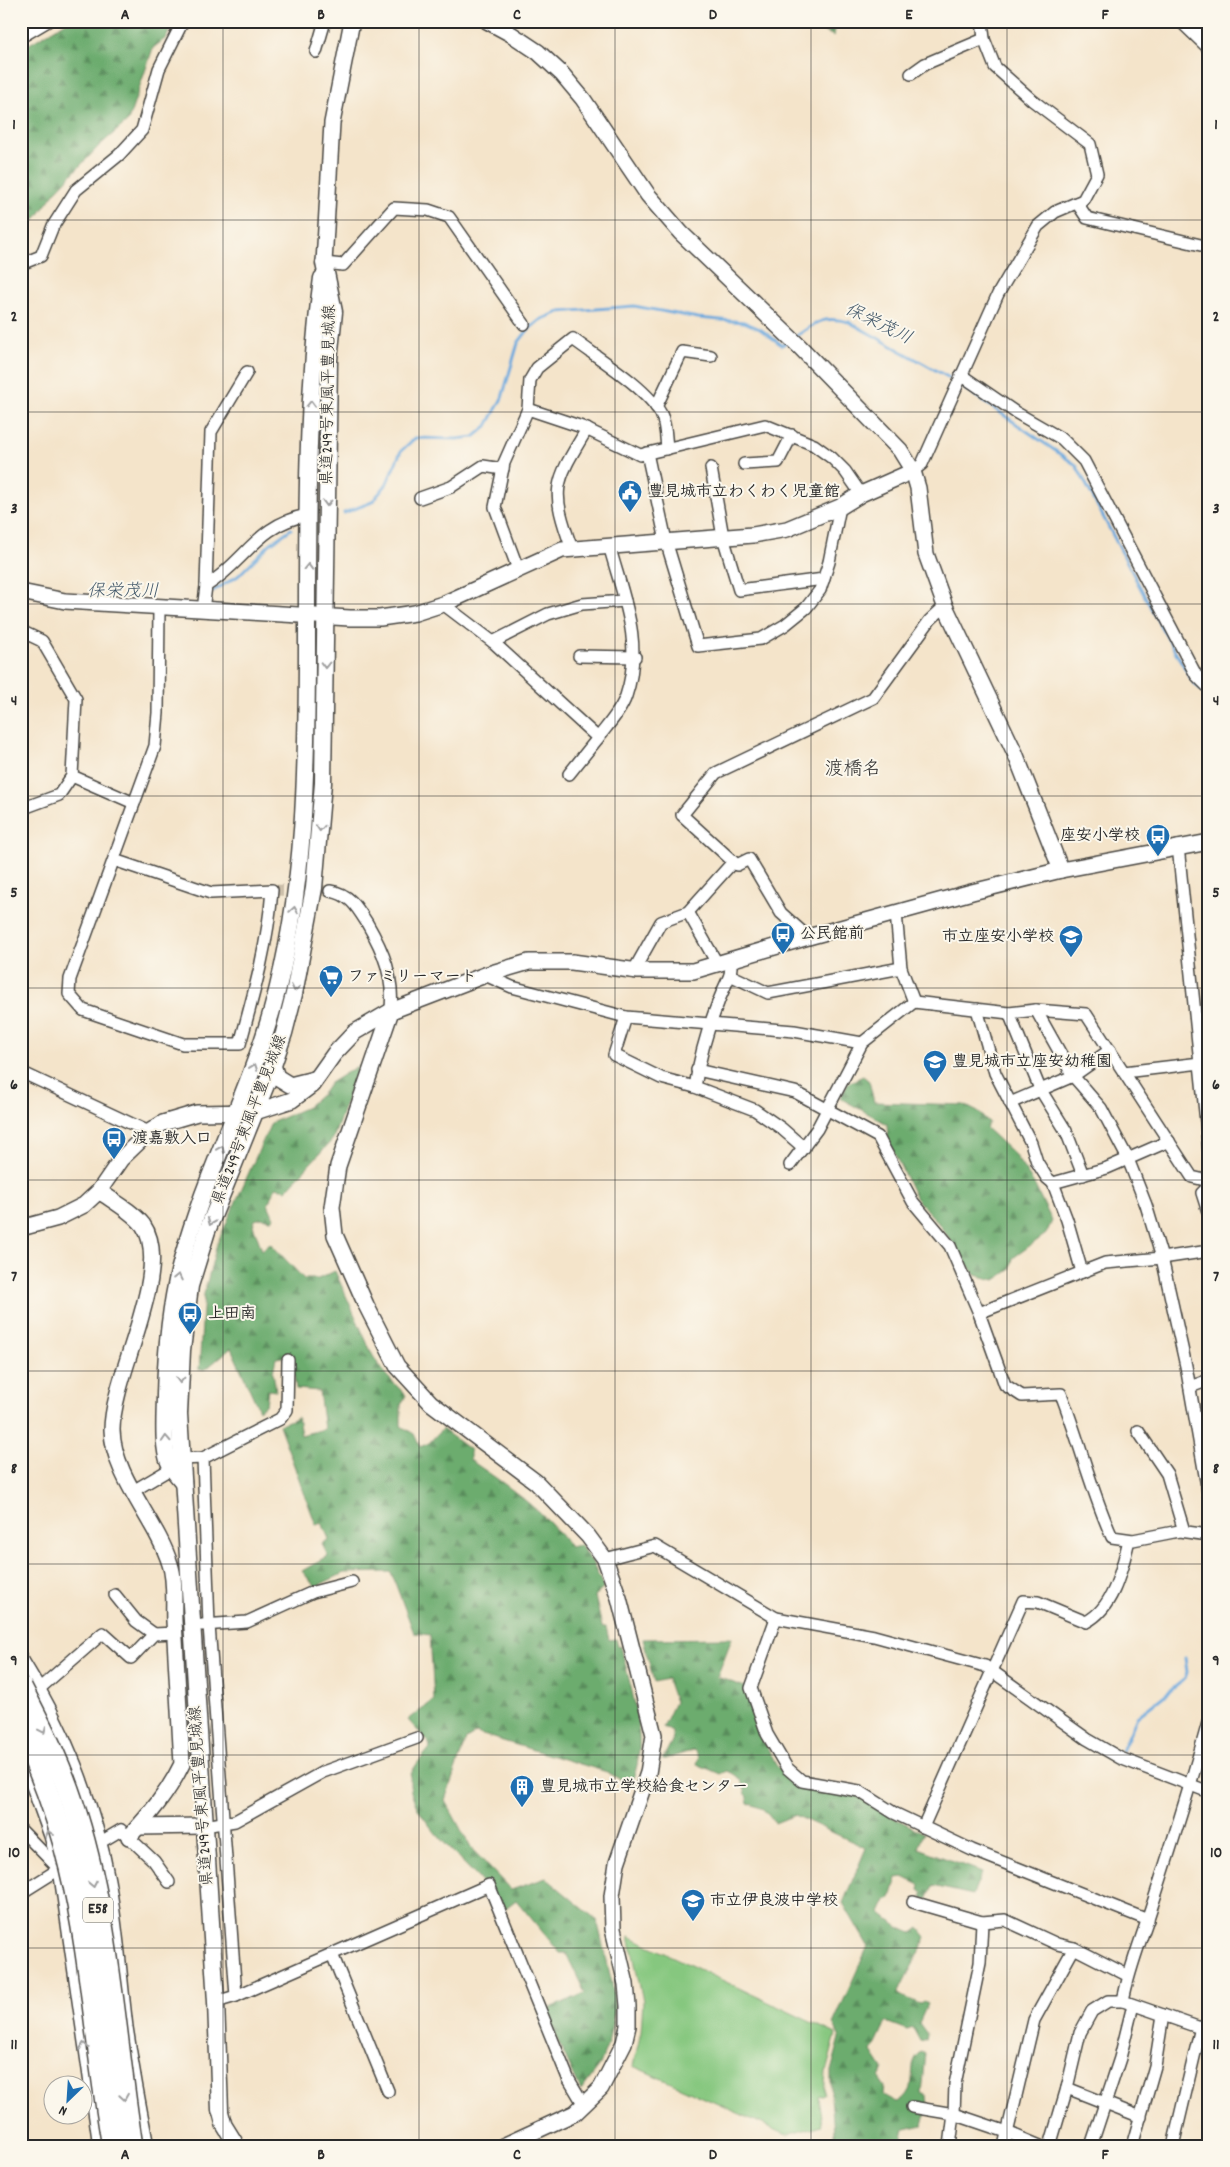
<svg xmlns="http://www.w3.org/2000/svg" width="1230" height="2167" font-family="Dekko,'Klee One',sans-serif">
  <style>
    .forest { fill: url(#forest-firs); stroke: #4c6c4c }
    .garden { fill: #86c77f; stroke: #587955 }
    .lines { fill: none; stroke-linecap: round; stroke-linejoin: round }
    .stream { stroke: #6ba8dd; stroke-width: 3 }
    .minor-tunnel { stroke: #ccbfaa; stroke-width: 11; stroke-dasharray: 11 5.5; stroke-linecap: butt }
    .minor-casing { stroke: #494743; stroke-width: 14 }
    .tertiary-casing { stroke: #494743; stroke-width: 18 }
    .secondary-casing { stroke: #494743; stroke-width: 19 }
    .minor { stroke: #fff; stroke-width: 11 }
    .tertiary { stroke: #fff; stroke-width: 15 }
    .secondary { stroke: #fff; stroke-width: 16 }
    .motorway-bridge-casing { stroke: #494743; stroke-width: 24; stroke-linecap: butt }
    .motorway-bridge { stroke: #fff; stroke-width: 21 }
    .oneway { stroke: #a0a0a0 }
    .grid { fill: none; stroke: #2b2b2b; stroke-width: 1; stroke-opacity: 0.55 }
    .labels { text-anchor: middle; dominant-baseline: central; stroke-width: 4; stroke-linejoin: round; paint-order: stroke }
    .shield { fill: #fbf7ec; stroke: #696865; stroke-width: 1 }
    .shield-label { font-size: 15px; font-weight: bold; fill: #2b2b2b }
    .street-label { font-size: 16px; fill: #2b2b2b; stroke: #fbf7ec }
    .poi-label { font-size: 16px; font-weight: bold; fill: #2b2b2b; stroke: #fbf7ec; text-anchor: start }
    .water-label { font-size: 18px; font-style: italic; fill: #415769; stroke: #fbf7ec }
    .quarter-label { font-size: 19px; fill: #2b2b2b; stroke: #fbf7ec }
    .neatline { fill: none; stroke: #2b2b2b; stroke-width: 2 }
    .grid-label { font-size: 16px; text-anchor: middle; font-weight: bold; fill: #2b2b2b }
  </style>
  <defs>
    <pattern id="forest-firs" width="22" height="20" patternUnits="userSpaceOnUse" patternTransform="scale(1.25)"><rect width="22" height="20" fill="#6cac6e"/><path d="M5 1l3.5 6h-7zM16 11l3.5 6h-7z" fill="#598c5b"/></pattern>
  </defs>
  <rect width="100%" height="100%" fill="#fbf7ec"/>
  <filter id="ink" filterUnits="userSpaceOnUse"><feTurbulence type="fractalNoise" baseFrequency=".02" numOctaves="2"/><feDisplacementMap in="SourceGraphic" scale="10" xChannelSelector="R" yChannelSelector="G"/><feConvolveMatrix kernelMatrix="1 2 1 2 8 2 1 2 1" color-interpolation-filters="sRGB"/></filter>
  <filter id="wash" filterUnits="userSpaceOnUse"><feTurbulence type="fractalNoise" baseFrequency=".0096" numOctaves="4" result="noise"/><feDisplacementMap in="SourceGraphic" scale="20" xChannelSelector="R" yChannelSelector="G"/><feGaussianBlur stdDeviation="1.12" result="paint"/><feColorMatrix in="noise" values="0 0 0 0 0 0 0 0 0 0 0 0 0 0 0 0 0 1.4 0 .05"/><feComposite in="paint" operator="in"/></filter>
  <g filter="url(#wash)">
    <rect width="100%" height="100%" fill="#f4e4ca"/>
    <g class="forest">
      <polygon points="68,21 175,21 166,38 153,48 128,121 100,145 55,192 21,239 21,49"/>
      <polygon points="800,21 836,21 834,36"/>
      <path d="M359,1065L333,1139L286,1190L276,1187L268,1204L274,1218L271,1220L261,1218L255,1220L253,1225L262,1250L270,1243L304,1279H318L335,1271L373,1356L386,1375L406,1395L401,1405V1426L414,1434L420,1447L429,1443L442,1429L470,1450V1460C507,1485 544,1511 570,1547L580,1545L592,1562L604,1588L595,1596L602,1627H606L609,1640L616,1639L618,1647L621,1646C630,1689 650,1739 632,1781H623L607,1772L476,1733L466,1739L445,1800L471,1848L511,1890L546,1878L597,1920L612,1983L615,2008L608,2044L599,2067L581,2091L544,2011L585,1993L566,1953H560L516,1900L502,1911C496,1902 491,1893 484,1885C464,1860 407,1815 410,1780C410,1769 423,1757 430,1748L428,1742L408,1720L434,1700L430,1635L414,1633L391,1572L344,1573L315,1587L302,1571L328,1556L322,1544L329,1539L322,1523L316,1525L279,1425L298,1417L301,1435L324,1429L319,1391L296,1389L291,1356L276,1358L273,1372L276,1391L268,1390L266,1404L259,1410L231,1348L206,1369L199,1370L204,1294L217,1244L271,1123L307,1107L323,1093L330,1083Z"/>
      <polygon points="863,1076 869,1081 874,1102 964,1105 978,1112 989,1122 986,1128 1014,1154 1033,1182 1052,1221 1046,1234 1013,1258 1010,1270 995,1280 975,1275 936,1220 916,1199 888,1140 887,1124 840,1098 848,1083"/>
      <path d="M732,1638L717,1677L745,1687L761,1735L776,1765L793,1784L856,1795L883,1812L924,1833L918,1848L982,1872L973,1895L933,1886L927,1900L921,1897L923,1892L919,1889L920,1885L903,1877L897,1878L891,1898L886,1900L880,1913L898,1927L912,1933L919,1928L926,1937C919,1957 906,1974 898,1994L920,2004L924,2001L928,2003L919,2023L927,2034L926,2039L920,2041L913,2028L907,2030L886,2022L872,2052L883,2069L879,2078L885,2087L884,2095L897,2102C923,2095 903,2062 922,2052L925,2054L921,2093L927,2096L928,2105L923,2125L905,2129L901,2146H835L831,2097V2071L840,2038L833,2024L868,1946L843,1903L866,1848L795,1815L775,1823L763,1809L748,1803C745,1788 742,1776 727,1771L720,1774L697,1764L699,1757L694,1750L662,1760L673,1739L672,1732L663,1727L675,1702L667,1679L654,1682L643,1639Z"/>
    </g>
    <polygon class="garden" points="629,1936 836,2034 826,2072 824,2094 818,2096 822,2125 787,2135 633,2066 641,2032 643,2001"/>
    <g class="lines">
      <g class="stream">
        <path d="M795,337C816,323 822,315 849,322L955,381"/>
        <polyline points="960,385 1076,465 1160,625 1193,682 1209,697"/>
        <polyline points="344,513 372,502 386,485 401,451 415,438 457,439 474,437 487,426 502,398 518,343 528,330 540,320 559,312 634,306 698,318 744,322 760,329 782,345 787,342"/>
        <polyline points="208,594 238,576 270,544 291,529"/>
        <polyline points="1122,1751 1137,1717 1185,1679 1187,1672 1185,1658"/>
      </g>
    </g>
  </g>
  <g filter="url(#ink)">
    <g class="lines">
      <polyline class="minor-tunnel" points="272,890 330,891"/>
      <defs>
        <g id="minor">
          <polyline points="21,37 48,21"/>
          <polyline points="316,52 325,21"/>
          <polyline points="911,74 925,64 984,39"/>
          <polyline points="1077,203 1087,218 1209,247"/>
          <polyline points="324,263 343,265 394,208 428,210 449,217 524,324"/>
          <polyline points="21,264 41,256 53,226 76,190 119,155 142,130 159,69 183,21"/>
          <polyline points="961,375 1015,412 1062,439 1084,461 1196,675 1209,688"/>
          <polyline points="656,407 682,352 711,356"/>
          <path d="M528,409L530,380L537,368L573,339C598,358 647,388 661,414C666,424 666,438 667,449"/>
          <polyline points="647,453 666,541 698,646 761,639 785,625 806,608 820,590 829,562 840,507"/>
          <polyline points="744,464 778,462 792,435"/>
          <polyline points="711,468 723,537 739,590 824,579"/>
          <polyline points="913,471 922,464 998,294 1038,226 1055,212 1083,200 1097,174 1090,144 1032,100 995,67 984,39 982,21"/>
          <polyline points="420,498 451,487 483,466 503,469"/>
          <path d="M572,549C550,488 554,484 587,429"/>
          <polyline points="518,569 495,507 504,463 528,409 582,427 640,455 765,425 814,445 832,458 845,471 861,494"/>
          <polyline points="206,586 211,432 247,372"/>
          <path d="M443,604L493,642L598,738C607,726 621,711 626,696C644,642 623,597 609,545"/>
          <path d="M203,610L206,586C246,561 257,524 308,515"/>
          <polyline points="21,631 42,641 76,699 72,776 59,795 21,809"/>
          <polyline points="493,642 548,614 582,604 625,601"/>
          <polyline points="579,656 635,657"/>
          <polyline points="569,774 598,738"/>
          <polyline points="72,776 134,803"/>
          <polyline points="1178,846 1209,1152"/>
          <path d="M114,860L211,893L272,890C268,944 254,993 240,1044H183L83,1010L69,994L70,979L155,746L158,713L159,607"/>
          <path d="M330,891C350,894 357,907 367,923C384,952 394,977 391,1011"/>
          <polyline points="688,912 718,965"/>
          <polyline points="896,913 901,968 914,1002"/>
          <polyline points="808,937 781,913 749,859 737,865 682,815 716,773 873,698 930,620 945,606"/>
          <polyline points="731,967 730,975 768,993 901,968"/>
          <polyline points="634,970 661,922 688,912 733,862"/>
          <polyline points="485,975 512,987 626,1017 794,1031 862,1043"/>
          <polyline points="977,1009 995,1073 1031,1143 1037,1162 1047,1178 1053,1183"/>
          <polyline points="1036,1010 1073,1076 1101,1108 1128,1159 1146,1205 1162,1258 1186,1366 1209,1498"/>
          <polyline points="1009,1013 1040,1089 1066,1131 1083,1175"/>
          <path d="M626,1017L614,1055L661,1078L695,1087C701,1047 713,1011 730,975"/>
          <polyline points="697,1070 795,1092 878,1137 913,1202 950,1246 979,1313"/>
          <polyline points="21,1072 149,1132"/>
          <polyline points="1124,1072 1209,1062"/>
          <polyline points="695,1087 755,1110 781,1128 804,1148"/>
          <polyline points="1010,1103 1073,1076 1110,1050"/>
          <polyline points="790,1165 817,1129 862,1043 914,1002 1009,1013 1036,1010 1086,1014 1192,1177 1209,1181"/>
          <polyline points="1209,1186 1202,1193 1209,1215"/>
          <path d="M1209,1251L1162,1258L1105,1263L979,1313L1005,1385L1022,1396L1061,1394C1080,1442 1091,1491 1112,1537L1133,1540L1179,1531L1209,1535"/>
          <polyline points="1082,1272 1067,1220 1053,1183 1107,1168 1169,1141"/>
          <polyline points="1190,1387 1209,1380"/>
          <polyline points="1138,1431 1167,1474 1184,1531"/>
          <polyline points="203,1458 209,1625 236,1996"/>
          <polyline points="182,1459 203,1458 280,1419 287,1410 288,1360"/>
          <polyline points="133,1491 172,1468"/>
          <polyline points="605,1559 655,1546 776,1618 874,1636 985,1666 1087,1739 1120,1758 1209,1792"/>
          <polyline points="115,1595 136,1621 154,1634"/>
          <polyline points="776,1618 751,1688 767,1734 787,1768 802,1781 859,1791 894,1813 972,1850 1148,1920"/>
          <polyline points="202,1625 247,1622 313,1592 352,1582"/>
          <path d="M21,1657C63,1724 95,1802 109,1880C118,1929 121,1978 127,2027C133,2067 140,2106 148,2146"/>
          <polyline points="34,1690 40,1688 103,1633 131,1658 154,1634 175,1633"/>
          <path d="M1209,1719C1192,1782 1172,1844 1152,1906C1142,1938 1129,1968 1123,2001L1209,2031"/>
          <polyline points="21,1756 50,1836 59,1869 99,2146"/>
          <polyline points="204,1826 235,1821 323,1772 417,1738"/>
          <path d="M923,1827L1023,1601L1038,1602L1086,1622C1114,1608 1122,1568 1129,1540"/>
          <polyline points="21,1830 58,1868"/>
          <polyline points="94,1846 121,1830 154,1861 169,1882"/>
          <polyline points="21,1893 64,1866"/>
          <polyline points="913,1902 982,1922"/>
          <polyline points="332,1954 388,2091"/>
          <polyline points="216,2002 236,1996 489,1885 568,2078 584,2105"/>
          <polyline points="1067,2088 1141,2117"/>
          <polyline points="912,2107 954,2114 1007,2132 1040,2146"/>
          <polyline points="950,2146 954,2114 955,2084 980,1963 982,1922 1005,1920 1057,1944 1074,1948 1127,1975"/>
          <polyline points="1004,2146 1034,2020 1074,1948"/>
          <polyline points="1050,2146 1067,2088 1080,2033 1092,2011 1108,2001 1123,2001"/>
          <polyline points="1091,2146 1120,2058 1133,2005"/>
          <polyline points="1132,2146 1155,2066 1163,2015"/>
          <polyline points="1173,2146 1201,2027"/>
        </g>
        <g id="tertiary">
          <polyline points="487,21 511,34 538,52 562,74 583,99 648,195 681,233 800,347 900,450 913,471 918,488 926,554 945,606 1015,753 1061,870"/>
          <polyline points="1183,21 1209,46"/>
          <polyline points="324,263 332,123 352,21"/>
          <polyline points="21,592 65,601 350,618 380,618 415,613 443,604 562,550 753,535 787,529 840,507 861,494 913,471"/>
          <polyline points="391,1011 338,1166 332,1207 335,1235 366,1305 397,1366 431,1403 536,1482 588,1536 605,1559 619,1598 654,1735 648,1773 617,1863 612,1896 613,1929 626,1984 628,2006 628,2026 624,2043 601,2088 575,2113 503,2146"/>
          <polyline points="273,1065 277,1077 290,1085 314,1079"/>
          <path d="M99,1191C113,1201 132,1211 143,1225C174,1269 112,1375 112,1430C113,1477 157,1521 170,1564C176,1581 173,1604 174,1621C177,1669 179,1717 182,1764C168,1793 150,1814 129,1837"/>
          <polyline points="21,1228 58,1218 84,1205 99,1191 121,1159 149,1132 163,1123 197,1113 255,1112 292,1100 312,1085 334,1054 355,1032 391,1011 485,975 529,962 572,962 638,971 693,971 808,937 972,892 1061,870 1209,842"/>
          <polyline points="138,1827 204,1826"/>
          <polyline points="220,2110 224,2125 237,2146"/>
        </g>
        <g id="secondary">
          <path d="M183,1482C178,1476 172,1470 169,1462C162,1448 165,1411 165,1395C166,1349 170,1304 182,1260C205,1174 248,1095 272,1010C306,889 307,766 307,642C307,520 306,398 322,278"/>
          <polyline points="220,2110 216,2002 179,1414 182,1350 190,1286 207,1231 268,1080 284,1033 294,994 314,888 323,783 329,360 334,312 324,263"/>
        </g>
      </defs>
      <use href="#minor" class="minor-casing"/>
      <use href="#tertiary" class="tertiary-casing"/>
      <use href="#secondary" class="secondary-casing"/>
      <use href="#minor" class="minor"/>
      <use href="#tertiary" class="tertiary"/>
      <use href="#secondary" class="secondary"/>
      <defs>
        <g id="motorway-bridge">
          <path d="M21,1687C40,1724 59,1761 72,1801C109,1910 114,2033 132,2146"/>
          <path d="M21,1729C42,1774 59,1820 70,1868C92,1959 96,2054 113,2146"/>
        </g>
      </defs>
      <use href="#motorway-bridge" class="motorway-bridge-casing"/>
      <use href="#motorway-bridge" class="motorway-bridge"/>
    </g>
    <defs><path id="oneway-chevron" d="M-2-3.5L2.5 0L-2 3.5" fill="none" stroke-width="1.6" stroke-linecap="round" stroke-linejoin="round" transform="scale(1.25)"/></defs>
    <g class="oneway">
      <use href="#oneway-chevron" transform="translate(311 404) rotate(-88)"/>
      <use href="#oneway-chevron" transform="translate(327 503) rotate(91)"/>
      <use href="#oneway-chevron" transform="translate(308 567) rotate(-89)"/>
      <use href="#oneway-chevron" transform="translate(325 665) rotate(91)"/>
      <use href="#oneway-chevron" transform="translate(320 828) rotate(94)"/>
      <use href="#oneway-chevron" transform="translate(294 910) rotate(-81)"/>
      <use href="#oneway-chevron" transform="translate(295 988) rotate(102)"/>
      <use href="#oneway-chevron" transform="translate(254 1067) rotate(-70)"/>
      <use href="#oneway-chevron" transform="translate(221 1149) rotate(-68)"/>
      <use href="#oneway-chevron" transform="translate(211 1222) rotate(112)"/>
      <use href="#oneway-chevron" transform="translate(178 1277) rotate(-78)"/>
      <use href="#oneway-chevron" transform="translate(180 1380) rotate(92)"/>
      <use href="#oneway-chevron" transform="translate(166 1439) rotate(-93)"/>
      <use href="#oneway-chevron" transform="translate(43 1730) rotate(65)"/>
      <use href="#oneway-chevron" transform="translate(49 1834) rotate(-108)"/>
      <use href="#oneway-chevron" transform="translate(93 1884) rotate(79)"/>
      <use href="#oneway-chevron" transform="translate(84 2046) rotate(-98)"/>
      <use href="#oneway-chevron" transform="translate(124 2097) rotate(81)"/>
    </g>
  </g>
  <path class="grid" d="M223,21V2146M419,21V2146M615,21V2146M811,21V2146M1007,21V2146M21,220H1209M21,412H1209M21,604H1209M21,796H1209M21,988H1209M21,1180H1209M21,1371H1209M21,1564H1209M21,1755H1209M21,1948H1209"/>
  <defs>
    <symbol id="civic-pin" viewBox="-11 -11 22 30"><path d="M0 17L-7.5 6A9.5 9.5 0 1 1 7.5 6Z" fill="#1f6fb2" stroke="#fbf7ec"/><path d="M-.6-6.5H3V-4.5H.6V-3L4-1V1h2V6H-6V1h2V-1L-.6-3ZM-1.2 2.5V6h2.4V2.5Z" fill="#fff"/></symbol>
    <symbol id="bus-pin" viewBox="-11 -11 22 30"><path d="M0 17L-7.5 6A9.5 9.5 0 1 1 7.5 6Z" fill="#1f6fb2" stroke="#fbf7ec"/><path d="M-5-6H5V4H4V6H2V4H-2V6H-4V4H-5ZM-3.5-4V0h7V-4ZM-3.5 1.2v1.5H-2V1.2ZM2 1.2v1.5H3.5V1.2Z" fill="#fff"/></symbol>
    <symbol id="school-pin" viewBox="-11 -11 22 30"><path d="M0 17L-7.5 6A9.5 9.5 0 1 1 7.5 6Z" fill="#1f6fb2" stroke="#fbf7ec"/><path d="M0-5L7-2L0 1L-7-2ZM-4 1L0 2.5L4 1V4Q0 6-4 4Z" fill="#fff"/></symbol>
    <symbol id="supermarket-pin" viewBox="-11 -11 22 30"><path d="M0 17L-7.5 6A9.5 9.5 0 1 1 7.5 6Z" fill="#1f6fb2" stroke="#fbf7ec"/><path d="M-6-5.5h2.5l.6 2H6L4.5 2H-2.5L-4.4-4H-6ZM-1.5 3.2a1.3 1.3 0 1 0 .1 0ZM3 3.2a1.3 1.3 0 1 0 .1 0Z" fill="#fff"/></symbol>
    <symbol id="building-pin" viewBox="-11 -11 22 30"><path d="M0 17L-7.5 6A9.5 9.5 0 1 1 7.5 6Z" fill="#1f6fb2" stroke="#fbf7ec"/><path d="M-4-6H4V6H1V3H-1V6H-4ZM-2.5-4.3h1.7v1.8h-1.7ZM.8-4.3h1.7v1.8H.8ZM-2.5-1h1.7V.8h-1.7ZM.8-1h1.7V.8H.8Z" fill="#fff"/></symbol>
  </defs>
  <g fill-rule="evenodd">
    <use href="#civic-pin" x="616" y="478" width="28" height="38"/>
    <use href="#bus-pin" x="1144" y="822" width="28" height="38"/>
    <use href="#bus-pin" x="769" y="920" width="28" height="38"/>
    <use href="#school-pin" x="1057" y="923" width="28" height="38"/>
    <use href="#supermarket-pin" x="317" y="963" width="28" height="38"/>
    <use href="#school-pin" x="921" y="1048" width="28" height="38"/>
    <use href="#bus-pin" x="100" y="1125" width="28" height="38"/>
    <use href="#bus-pin" x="176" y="1300" width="28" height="38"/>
    <use href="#building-pin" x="508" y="1773" width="28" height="38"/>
    <use href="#school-pin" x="679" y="1887" width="28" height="38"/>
  </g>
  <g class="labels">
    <rect class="shield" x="83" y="1897.5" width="30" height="25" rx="4"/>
    <g class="shield-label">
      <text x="98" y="1910">E58</text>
    </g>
    <g class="street-label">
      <text transform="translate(329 395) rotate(-89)">県道249号東風平豊見城線</text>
      <text transform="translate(250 1120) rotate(-69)">県道249号東風平豊見城線</text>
      <text transform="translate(202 1796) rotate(-94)">県道249号東風平豊見城線</text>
    </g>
    <g class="poi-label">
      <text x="648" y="492">豊見城市立わくわく児童館</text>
      <text x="1140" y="836" text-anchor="end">座安小学校</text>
      <text x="800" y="934">公民館前</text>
      <text x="1054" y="937" text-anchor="end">市立座安小学校</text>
      <text x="348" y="977">ファミリーマート</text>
      <text x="952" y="1062">豊見城市立座安幼稚園</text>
      <text x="132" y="1139">渡嘉敷入口</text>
      <text x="208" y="1314">上田南</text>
      <text x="540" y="1787">豊見城市立学校給食センター</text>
      <text x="710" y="1901">市立伊良波中学校</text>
    </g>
    <g class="water-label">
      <text transform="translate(878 325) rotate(26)">保栄茂川</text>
      <text x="123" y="592">保栄茂川</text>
    </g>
    <g class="quarter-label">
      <text x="853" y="770">渡橋名</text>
    </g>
  </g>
  <rect width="1230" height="2167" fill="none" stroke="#fbf7ec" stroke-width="55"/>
  <g transform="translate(68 2100) rotate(205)"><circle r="24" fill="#fbf7ec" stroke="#a8a59f"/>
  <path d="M0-4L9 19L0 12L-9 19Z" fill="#1f6fb2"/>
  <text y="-8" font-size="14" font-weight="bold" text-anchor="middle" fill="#2b2b2b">N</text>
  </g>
  <rect x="28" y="28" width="1174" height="2112" class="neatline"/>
  <g class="grid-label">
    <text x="125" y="19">A</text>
    <text x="321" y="19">B</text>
    <text x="517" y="19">C</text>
    <text x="713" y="19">D</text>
    <text x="909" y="19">E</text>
    <text x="1105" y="19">F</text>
    <text x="14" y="129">1</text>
    <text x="1216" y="129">1</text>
    <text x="14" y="321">2</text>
    <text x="1216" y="321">2</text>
    <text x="14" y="513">3</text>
    <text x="1216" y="513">3</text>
    <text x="14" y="705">4</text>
    <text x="1216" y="705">4</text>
    <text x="14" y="897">5</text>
    <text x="1216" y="897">5</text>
    <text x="14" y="1089">6</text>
    <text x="1216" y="1089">6</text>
    <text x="14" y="1281">7</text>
    <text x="1216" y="1281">7</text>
    <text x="14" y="1473">8</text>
    <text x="1216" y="1473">8</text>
    <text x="14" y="1665">9</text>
    <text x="1216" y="1665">9</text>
    <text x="14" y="1857">10</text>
    <text x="1216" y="1857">10</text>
    <text x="14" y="2049">11</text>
    <text x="1216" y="2049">11</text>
    <text x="125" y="2159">A</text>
    <text x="321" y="2159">B</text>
    <text x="517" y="2159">C</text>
    <text x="713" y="2159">D</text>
    <text x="909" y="2159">E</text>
    <text x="1105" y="2159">F</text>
  </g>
</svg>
